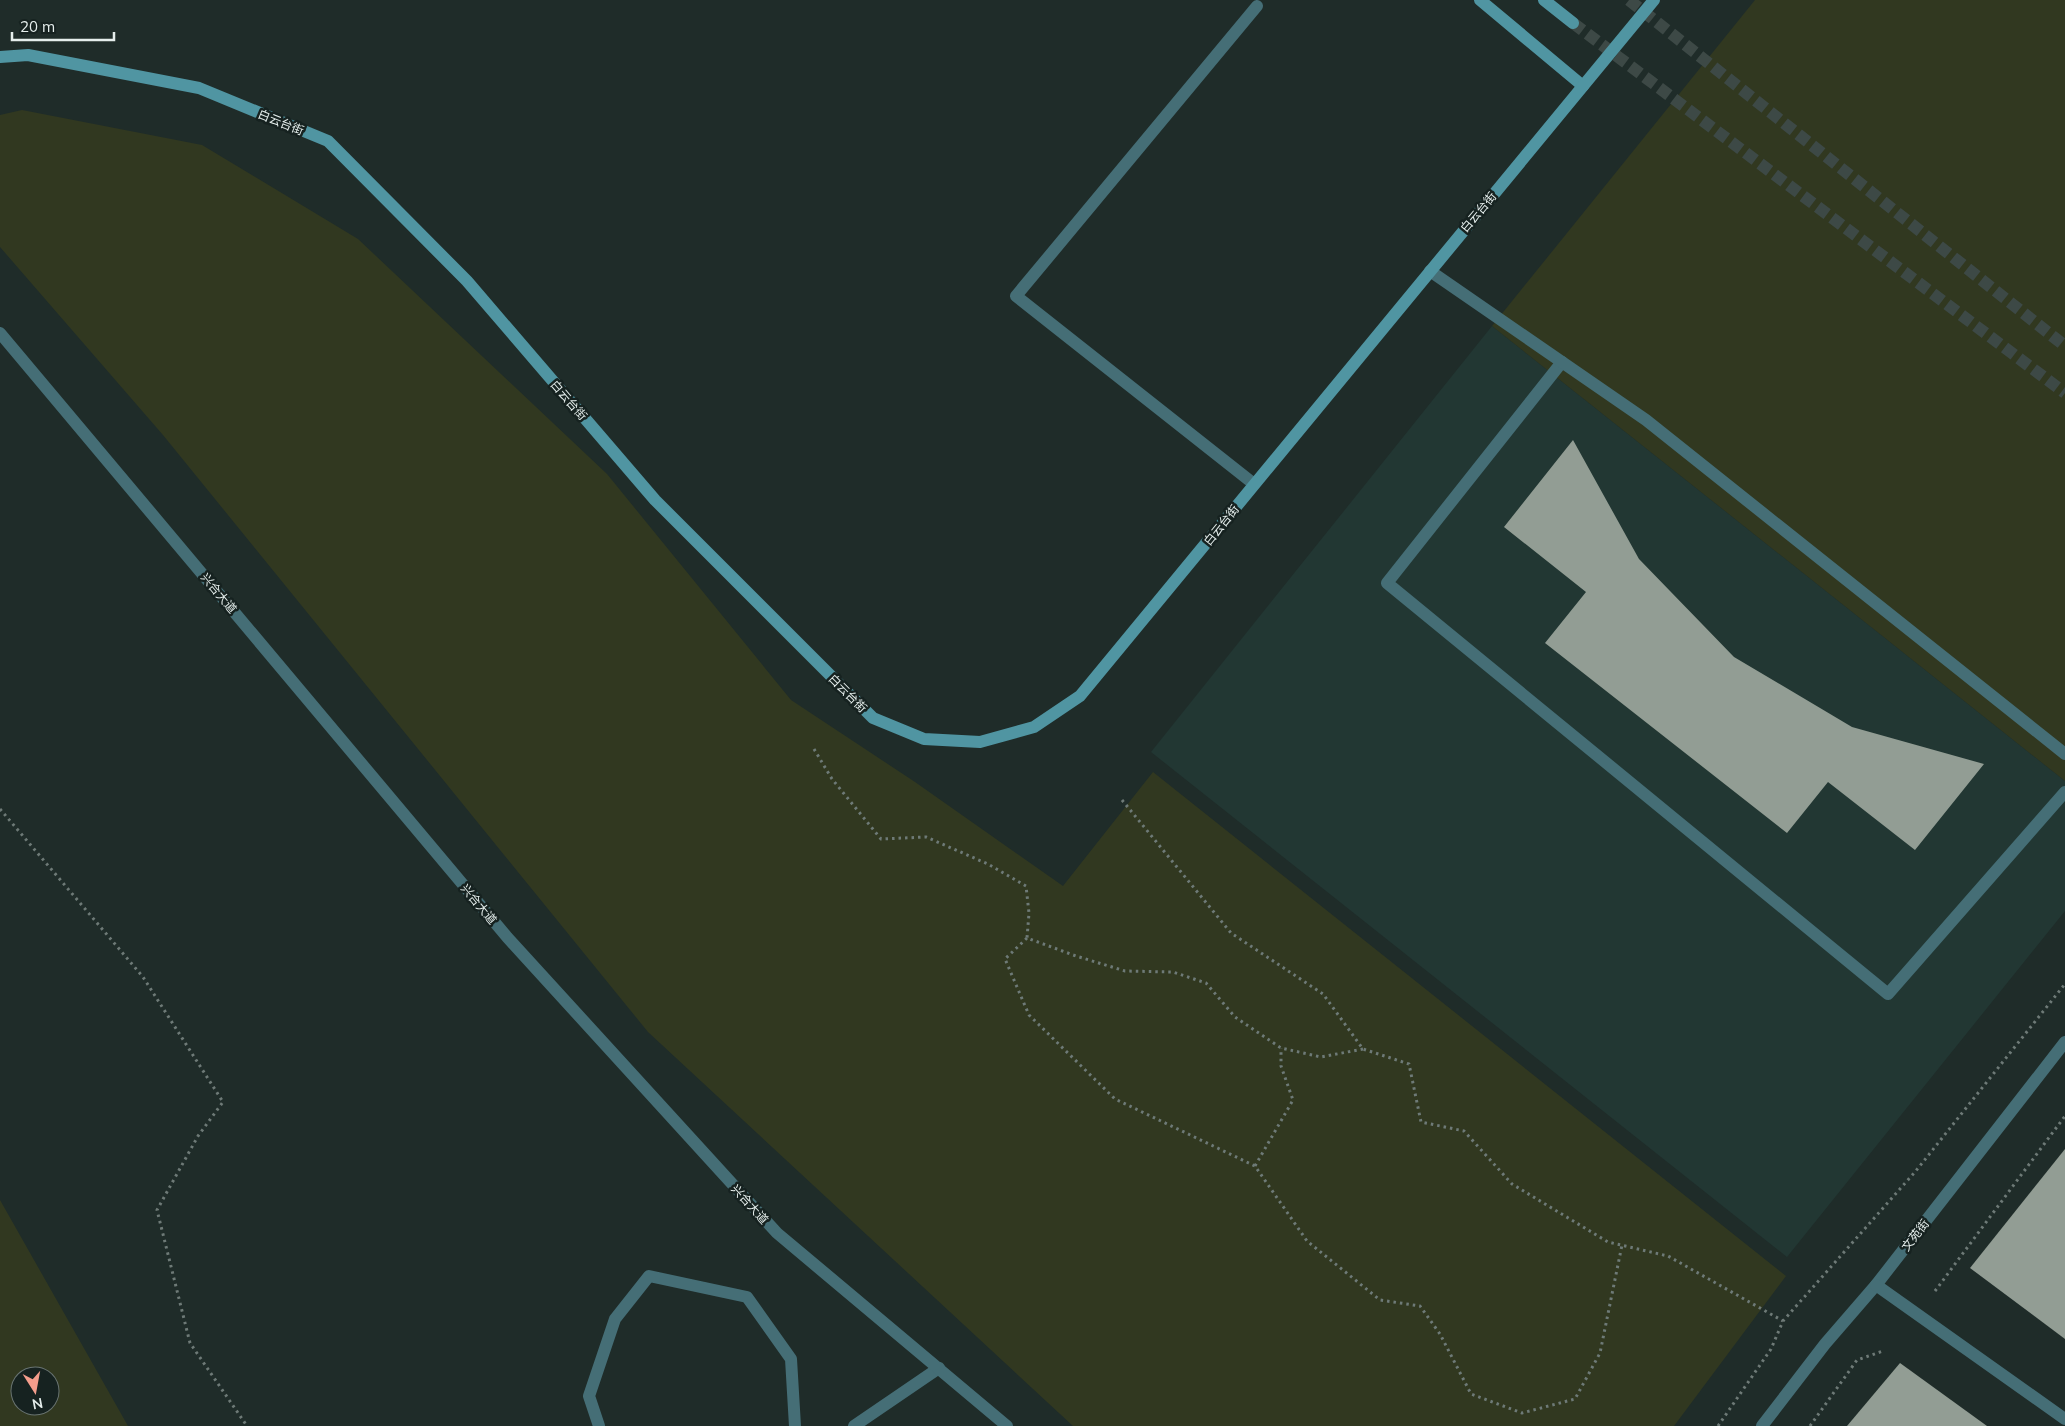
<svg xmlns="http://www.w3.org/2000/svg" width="2065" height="1426" font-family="Mulish,'Noto Sans SC',sans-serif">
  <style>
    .built { fill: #223733 }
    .green { fill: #313820; fill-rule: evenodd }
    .building { fill: #929d94 }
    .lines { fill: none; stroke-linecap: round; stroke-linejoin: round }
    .secondary-tunnel { stroke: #3d4946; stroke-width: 12; stroke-dasharray: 12 6; stroke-linecap: butt }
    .path { stroke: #6e7a77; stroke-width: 3; stroke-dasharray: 2.5 4; stroke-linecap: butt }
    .service { stroke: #456e76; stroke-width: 12 }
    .minor { stroke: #456e76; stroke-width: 12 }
    .tertiary { stroke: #456e76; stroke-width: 12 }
    .secondary { stroke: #5095a2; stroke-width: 12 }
    .labels { text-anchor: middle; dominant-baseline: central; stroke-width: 5; stroke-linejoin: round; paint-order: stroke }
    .street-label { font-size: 12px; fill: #e5eeec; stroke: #162220 }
  </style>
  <rect width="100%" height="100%" fill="#1f2c29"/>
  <polygon class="built" points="1492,326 2065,781 2065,911 1787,1257 1151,752"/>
  <g class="green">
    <polygon points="1755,0 2065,0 2065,781 1492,326"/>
    <polygon points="22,110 202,145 358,239 607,474 791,700 915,782 1063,886 1153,772 1786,1276 1674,1426 1073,1426 648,1032 163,435 0,247 0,115"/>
    <path d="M0,1200L128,1426H0ZM20,1376H50V1406H20Z"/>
  </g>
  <g class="building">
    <polygon points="1573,440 1639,559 1734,657 1852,727 1984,764 1915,850 1828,782 1787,833 1545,643 1586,592 1504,527"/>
    <polygon points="2065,1149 2065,1339 1970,1268"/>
    <polygon points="1900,1363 1987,1426 1847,1426"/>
  </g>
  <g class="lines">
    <g class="secondary-tunnel">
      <polyline points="1629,0 2065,346"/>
      <polyline points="1573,23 2065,393"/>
    </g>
    <g class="path">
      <polyline points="814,749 832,779 881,839 926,837 988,864 1026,886 1029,913 1027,938 1076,956 1125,971 1173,972 1206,983 1235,1017 1281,1048 1321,1057 1363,1049"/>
      <polyline points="1122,800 1231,933 1323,994 1363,1049 1409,1064 1421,1122 1464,1131 1512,1184 1608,1242 1668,1256 1783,1321"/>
      <polyline points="0,809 143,977 223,1102 198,1136 157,1210 190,1343 247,1426"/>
      <polyline points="1027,938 1005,959 1029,1015 1115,1099 1255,1166 1307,1241 1380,1300 1420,1306 1440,1334 1471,1394 1522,1413 1575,1399 1600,1353 1622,1245"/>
      <polyline points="1255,1166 1293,1100 1281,1066 1281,1048"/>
      <polyline points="1935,1291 2065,1116"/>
      <polyline points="1718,1426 1771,1349 1783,1321 1915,1172 2065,984"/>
      <polyline points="1810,1426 1857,1360 1883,1351"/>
    </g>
    <g class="service">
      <polyline points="1562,362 1387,583 1888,994 2065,792"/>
      <polyline points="1254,484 1016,296 1257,6"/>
    </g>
    <g class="minor">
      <polyline points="1430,271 1646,420 2065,754"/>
      <polyline points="599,1426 589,1396 615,1319 649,1276 747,1297 791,1359 795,1426"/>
      <polyline points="854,1426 939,1368"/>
      <polyline points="1762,1426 1825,1344 1876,1285 2065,1042"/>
    </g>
    <g class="tertiary">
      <polyline points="0,333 507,937 777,1233 1007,1426"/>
      <polyline points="1876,1285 2065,1419"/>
    </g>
    <g class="secondary">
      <polyline points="1480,0 1583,86"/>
      <polyline points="1544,0 1573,23"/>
      <polyline points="0,57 28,55 199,88 328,141 467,281 655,500 873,718 924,739 980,742 1034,727 1080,696 1654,0"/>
    </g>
  </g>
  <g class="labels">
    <g class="street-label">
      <text transform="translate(281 122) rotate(22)">白云台街</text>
      <text transform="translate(1478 212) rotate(-50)">白云台街</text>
      <text transform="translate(569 400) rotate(49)">白云台街</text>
      <text transform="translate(1221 525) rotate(-51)">白云台街</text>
      <text transform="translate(219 593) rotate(50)">兴合大道</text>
      <text transform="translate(848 693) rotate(45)">白云台街</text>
      <text transform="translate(479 904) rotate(50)">兴合大道</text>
      <text transform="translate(750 1204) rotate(48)">兴合大道</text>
      <text transform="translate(1915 1235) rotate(-52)">文苑街</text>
    </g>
  </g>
  <g transform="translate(35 1391) rotate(169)"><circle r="24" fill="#162220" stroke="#697472"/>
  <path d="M0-4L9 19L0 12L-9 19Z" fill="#f49d8c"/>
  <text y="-8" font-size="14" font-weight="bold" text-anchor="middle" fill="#e5eeec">N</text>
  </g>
  <path d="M12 32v8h102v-8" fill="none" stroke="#e5eeec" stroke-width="2.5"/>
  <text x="20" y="32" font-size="15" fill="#e5eeec" stroke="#162220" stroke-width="4" paint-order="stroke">20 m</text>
</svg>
